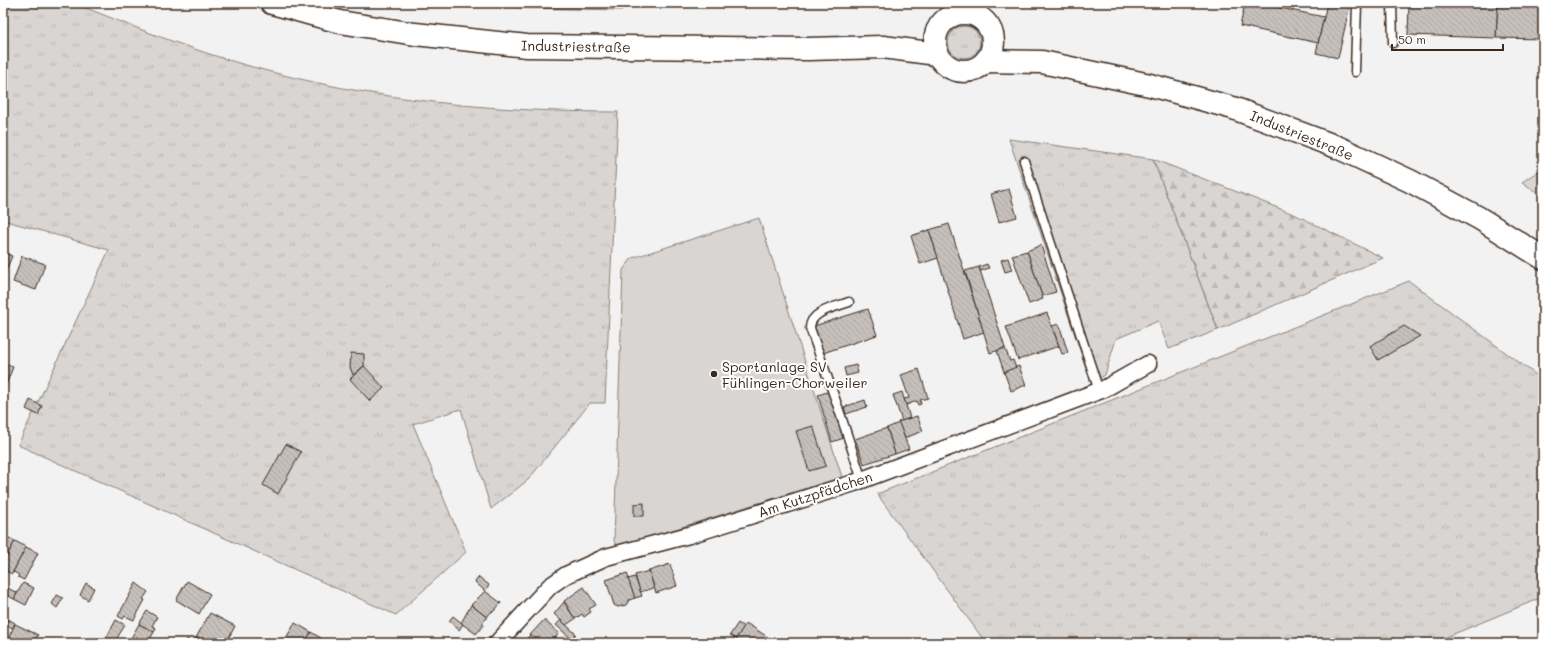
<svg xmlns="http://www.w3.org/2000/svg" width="1546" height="646" font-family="Mali,sans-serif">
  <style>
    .grass { fill: url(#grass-tufts); stroke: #8a8078 }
    .forest { fill: url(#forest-firs); stroke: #8a8078 }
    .garden { fill: #d8d5d2; stroke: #8a8078 }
    .building { fill: url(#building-back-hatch); stroke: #3b2a1e }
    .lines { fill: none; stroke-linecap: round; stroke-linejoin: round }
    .service-casing { stroke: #3b2a1e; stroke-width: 11 }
    .minor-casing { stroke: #3b2a1e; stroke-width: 19 }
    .primary-casing { stroke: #3b2a1e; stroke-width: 25 }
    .service { stroke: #fff; stroke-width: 8 }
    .minor { stroke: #fff; stroke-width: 16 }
    .primary { stroke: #fff; stroke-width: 22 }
    .poi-dot { fill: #3b2a1e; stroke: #fff; stroke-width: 1.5 }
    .labels { text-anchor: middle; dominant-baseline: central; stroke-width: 4; stroke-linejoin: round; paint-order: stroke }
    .street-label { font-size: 14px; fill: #3b2a1e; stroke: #fff }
    .poi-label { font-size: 14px; fill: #3b2a1e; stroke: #fff; text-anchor: start }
  </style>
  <defs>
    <pattern id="grass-tufts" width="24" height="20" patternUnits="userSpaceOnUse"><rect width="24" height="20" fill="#d8d5d2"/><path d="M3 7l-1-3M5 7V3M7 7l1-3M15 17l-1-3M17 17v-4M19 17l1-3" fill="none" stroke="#bab7b4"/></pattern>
    <pattern id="forest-firs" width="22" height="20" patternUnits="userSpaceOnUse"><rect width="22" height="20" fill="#d8d5d2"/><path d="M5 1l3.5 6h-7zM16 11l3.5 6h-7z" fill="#bab7b4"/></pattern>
    <pattern id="building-back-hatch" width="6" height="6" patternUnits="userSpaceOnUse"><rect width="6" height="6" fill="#c6c0bd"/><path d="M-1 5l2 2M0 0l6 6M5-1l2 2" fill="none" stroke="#aba5a2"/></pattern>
  </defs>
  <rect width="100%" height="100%" fill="#f3f2f2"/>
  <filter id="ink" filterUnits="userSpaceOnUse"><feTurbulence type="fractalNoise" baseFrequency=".025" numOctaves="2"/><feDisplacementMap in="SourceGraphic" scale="8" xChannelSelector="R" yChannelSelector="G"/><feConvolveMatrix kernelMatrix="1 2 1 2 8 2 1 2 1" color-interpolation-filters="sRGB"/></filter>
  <g filter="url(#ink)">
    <g class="grass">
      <path d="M3,3C21,3 53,0 69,3C90,8 112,19 132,26C170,41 210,55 249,66C371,100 492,112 618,112L605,403H590L528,480L491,509L461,409L413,424L466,552L396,615L18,445L109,250L3,220Z"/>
      <polygon points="459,3 622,3 622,10 523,8"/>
      <circle cx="964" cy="42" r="16"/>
      <polygon points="1009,139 1153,159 1218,330 1169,349 1158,321 1116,339 1105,375 1091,383"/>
      <polygon points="1543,168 1543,197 1522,182"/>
      <polygon points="1409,281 1543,380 1543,597 1432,643 986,643 877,494"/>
    </g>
    <polygon class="forest" points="1153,159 1296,215 1383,258 1218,330"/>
    <polygon class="garden" points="759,218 842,477 618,547 614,541 623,270 632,258"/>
    <g class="building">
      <polygon points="1245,3 1257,3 1324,17 1318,43 1240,26"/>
      <polygon points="1327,3 1350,5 1338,58 1316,53"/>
      <polygon points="1409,3 1498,3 1496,38 1408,35"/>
      <polygon points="1498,3 1543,3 1543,39 1496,38"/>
      <polygon points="1009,189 1017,217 999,222 991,194"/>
      <polygon points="949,224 984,332 963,339 929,230"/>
      <polygon points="929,230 938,258 920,264 911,236"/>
      <polygon points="1041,245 1056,292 1042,296 1027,251"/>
      <polygon points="1027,251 1043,299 1029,304 1012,255"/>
      <polygon points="3,252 12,256 3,278"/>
      <polygon points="22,256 45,264 36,290 13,282"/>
      <polygon points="1008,258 1012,270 1005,272 1001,260"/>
      <polygon points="987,264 989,268 981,271 979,267"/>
      <polygon points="979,267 1005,348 990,353 965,271"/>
      <polygon points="868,309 877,335 823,353 814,326"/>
      <polygon points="1047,313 1059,346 1018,360 1006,327"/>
      <polygon points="1059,324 1068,353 1062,354 1052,326"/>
      <polygon points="1404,326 1420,336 1378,360 1370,346"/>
      <polygon points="1005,348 1010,361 1013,360 1016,368 1004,372 997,351"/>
      <polygon points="351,353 364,354 364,366 353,375 350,367"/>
      <polygon points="3,363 13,367 5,387 3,386"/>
      <polygon points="856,365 858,373 846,376 844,368"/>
      <polygon points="364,366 384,388 370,401 350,379"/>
      <polygon points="1019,366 1026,385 1011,391 1004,372"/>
      <polygon points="919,369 928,398 920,400 921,404 918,405 917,401 906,405 904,399 909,398 901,375"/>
      <polygon points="830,391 844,438 832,442 818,395"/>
      <polygon points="902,392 910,418 902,421 893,395"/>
      <polygon points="30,400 42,406 38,415 26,409"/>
      <polygon points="865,400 867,407 846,414 844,407"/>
      <polygon points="917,416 923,431 905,438 898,422"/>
      <polygon points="899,423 909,449 895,454 887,428"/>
      <polygon points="813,426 826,466 809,471 796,431"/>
      <polygon points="887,428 895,454 864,464 855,439"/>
      <polygon points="286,444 301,452 278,494 263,485"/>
      <polygon points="644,503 644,516 634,516 634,504"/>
      <polygon points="3,535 15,541 3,564"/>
      <polygon points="15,541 26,547 12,574 6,571 7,569 3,567 3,564"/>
      <polygon points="26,547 38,553 24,580 18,577 19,575 14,572 12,574"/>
      <polygon points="670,564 677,586 656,593 649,571"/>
      <polygon points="649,571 654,588 640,592 635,575"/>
      <polygon points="627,573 635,598 629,600 626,605 618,607 614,605 606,580"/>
      <polygon points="479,577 489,585 485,591 475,582"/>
      <polygon points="635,577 642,596 635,598 628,579"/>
      <polygon points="187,581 210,594 199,614 176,600"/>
      <polygon points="23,583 34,588 26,605 14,599"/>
      <polygon points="86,583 94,588 88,600 80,595"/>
      <polygon points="136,583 148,592 143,599 145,600 134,620 125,616 123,619 118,616"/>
      <polygon points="6,587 17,593 14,599 3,593"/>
      <polygon points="584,587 596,605 589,609 591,612 584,617 582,614 575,619 564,601"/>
      <polygon points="485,591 501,603 494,611 491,612 487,617 488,618 471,605"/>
      <polygon points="57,595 63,598 57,608 52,604"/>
      <polygon points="3,596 7,598 3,605"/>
      <polygon points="564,602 575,619 566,625 554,614"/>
      <polygon points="471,605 488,618 487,618 483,622 483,626 476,634 461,623"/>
      <polygon points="147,611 157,617 152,626 156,628 154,632 139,624"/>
      <polygon points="210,613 235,626 226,643 193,643"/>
      <polygon points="453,616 463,624 459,630 449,621"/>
      <polygon points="8,619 15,623 13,628 5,625"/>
      <polygon points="116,620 125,625 114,643 106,643 104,642"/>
      <polygon points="544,620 559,633 552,642 553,643 539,643 530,635"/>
      <polygon points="561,620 576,634 571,639 556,625"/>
      <polygon points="295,623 311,632 305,643 283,643"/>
      <polygon points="738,623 744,627 736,639 730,635"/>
      <polygon points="746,623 777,643 742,643 736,639"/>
      <polygon points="15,624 38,635 34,643 6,643"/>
      <polygon points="139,624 154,632 148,643 137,643 131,638"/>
      <polygon points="311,632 329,643 305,643"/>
      <polygon points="530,635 539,643 523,643"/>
      <polygon points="95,638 103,643 91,643"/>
      <polygon points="187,639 193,643 185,643"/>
    </g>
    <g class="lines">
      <defs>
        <g id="service">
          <polyline points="1392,3 1393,43"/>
          <polyline points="1355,72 1357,3"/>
          <polyline points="1024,161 1099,391"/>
          <path d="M849,302C836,307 810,311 810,328L838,407L862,480"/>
        </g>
        <g id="minor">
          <polyline points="975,3 976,15"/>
          <polyline points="953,14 958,3"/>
          <polyline points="497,643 550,586 566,575 606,557 689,535 854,483 1104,389 1148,364"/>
        </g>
        <g id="primary">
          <polyline points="272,3 340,22 415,34 527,46 808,49 883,47 937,54"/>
          <circle cx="964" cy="42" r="29"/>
          <polyline points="986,61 1042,62 1150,85 1233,108 1337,147 1410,181 1479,218 1543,258"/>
        </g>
      </defs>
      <use href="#service" class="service-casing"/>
      <use href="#minor" class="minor-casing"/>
      <use href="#primary" class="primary-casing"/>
      <use href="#service" class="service"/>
      <use href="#minor" class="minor"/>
      <use href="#primary" class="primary"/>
    </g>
  </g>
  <circle class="poi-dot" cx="714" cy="374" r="4"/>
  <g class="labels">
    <g class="street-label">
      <text transform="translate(576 46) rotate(1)">Industriestraße</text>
      <text transform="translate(1302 135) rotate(22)">Industriestraße</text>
      <text transform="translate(815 494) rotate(-18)">Am Kutzpfädchen</text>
    </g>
    <g class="poi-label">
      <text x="722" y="366">Sportanlage SV<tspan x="722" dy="16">Fühlingen-Chorweiler</tspan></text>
    </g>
  </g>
  <rect width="1546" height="646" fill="none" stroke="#fff" stroke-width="16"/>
  <rect x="8" y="8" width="1530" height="630" fill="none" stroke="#3b2a1e" stroke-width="1.5" filter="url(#ink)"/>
  <path d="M1392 44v6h111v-6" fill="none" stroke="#3b2a1e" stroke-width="2"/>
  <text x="1398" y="44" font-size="12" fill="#3b2a1e" stroke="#ffffff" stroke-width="3" paint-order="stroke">50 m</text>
</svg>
